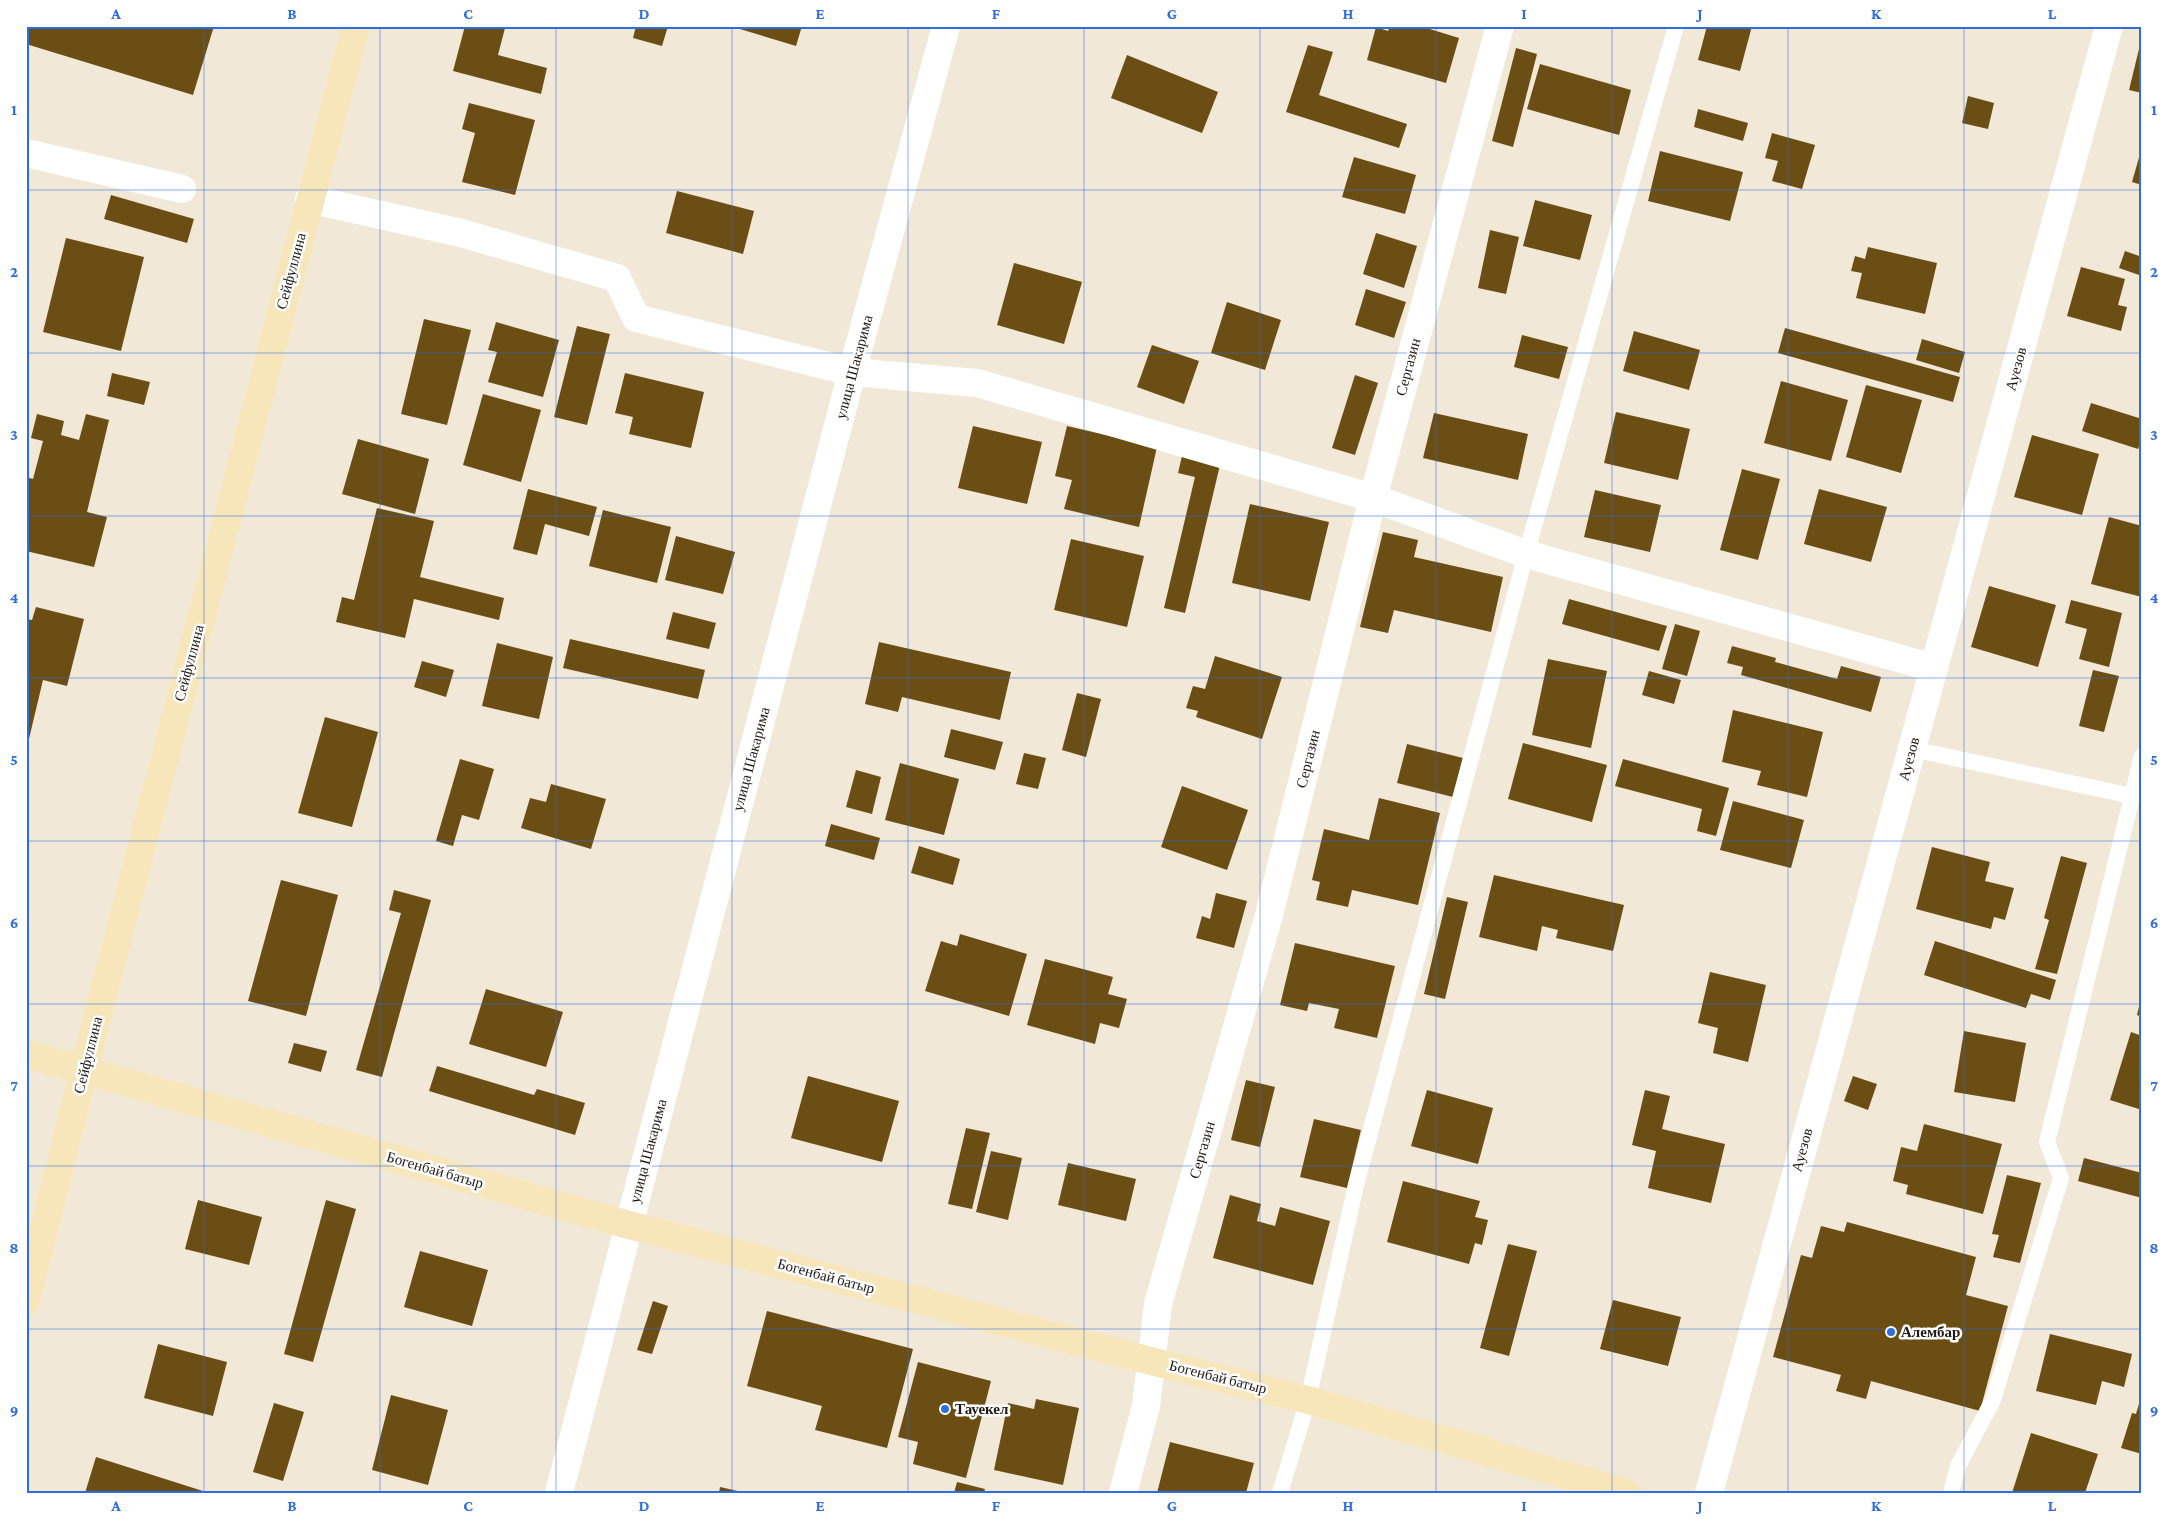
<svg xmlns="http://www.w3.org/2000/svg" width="2168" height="1519" font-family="'Crimson Pro',serif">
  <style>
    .building { fill: #6b4e13 }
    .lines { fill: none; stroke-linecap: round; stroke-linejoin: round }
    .lane { stroke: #fff; stroke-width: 16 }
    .street { stroke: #fff; stroke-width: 28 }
    .secondary { stroke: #f8e6bb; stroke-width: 28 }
    .grid { fill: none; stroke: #2e6dda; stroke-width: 1; stroke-opacity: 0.55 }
    .poi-dot { fill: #2e6dda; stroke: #fff; stroke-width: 2 }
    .labels { text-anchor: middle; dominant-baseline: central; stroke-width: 5; stroke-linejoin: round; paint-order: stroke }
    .street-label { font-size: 15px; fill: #1e1a14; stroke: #fff }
    .poi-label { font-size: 15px; font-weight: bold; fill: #1e1a14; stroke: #fff; text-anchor: start }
    .neatline { fill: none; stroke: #2e6dda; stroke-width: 2 }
    .grid-label { font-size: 16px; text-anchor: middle; font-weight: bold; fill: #2e6dda }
  </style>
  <rect width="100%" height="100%" fill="#f2e8d7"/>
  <g class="building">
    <polygon points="26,26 214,26 193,95 26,44"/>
    <polygon points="465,26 505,28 498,55 547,68 541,94 453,71"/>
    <polygon points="636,26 668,26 662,46 633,38"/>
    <polygon points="730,26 802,26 796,46"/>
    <polygon points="1390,26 1420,26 1459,38 1446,83 1367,60 1376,27 1388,31"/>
    <polygon points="1707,26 1752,26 1740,71 1698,60"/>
    <polygon points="1308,45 1333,52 1319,95 1407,124 1399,148 1286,112"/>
    <polygon points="1516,48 1537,54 1513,147 1492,141"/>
    <polygon points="2139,49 2142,50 2142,93 2129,90"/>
    <polygon points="1127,55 1218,92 1202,133 1111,98"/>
    <polygon points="1540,64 1631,90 1619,135 1527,109"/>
    <polygon points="1968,96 1994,103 1988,129 1962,123"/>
    <polygon points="469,103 535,120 515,195 462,182 475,133 462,129"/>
    <polygon points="1698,109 1748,123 1743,141 1694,127"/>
    <polygon points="1772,133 1815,145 1802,189 1772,181 1778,161 1765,158"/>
    <polygon points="2142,147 2142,185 2132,182"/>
    <polygon points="1660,151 1743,172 1730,221 1648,201"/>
    <polygon points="1354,157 1416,175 1405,214 1342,197"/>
    <polygon points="677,191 754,211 743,254 666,233"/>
    <polygon points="111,195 194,219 187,243 104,219"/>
    <polygon points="1535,200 1592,215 1580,260 1523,246"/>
    <polygon points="1490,230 1519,237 1506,294 1478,288"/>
    <polygon points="1376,233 1417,246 1404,288 1363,274"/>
    <polygon points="66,238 144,257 121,351 43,332"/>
    <polygon points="1868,247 1937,263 1925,314 1856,298 1862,273 1851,271 1855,256 1865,259"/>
    <polygon points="2125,251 2142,257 2142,276 2119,268"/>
    <polygon points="1014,263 1082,282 1064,344 997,325"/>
    <polygon points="2081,267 2125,279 2118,305 2127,307 2121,331 2067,316"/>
    <polygon points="1366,289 1406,302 1394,338 1355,325"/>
    <polygon points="1227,302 1281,320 1265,370 1211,353"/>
    <polygon points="424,319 471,330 447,425 401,414"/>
    <polygon points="496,322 559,340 543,397 488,382 497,352 488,350"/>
    <polygon points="577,326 610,334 587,425 554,417"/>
    <polygon points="1785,328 1960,377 1953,402 1778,353"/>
    <polygon points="1634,331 1700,350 1689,390 1623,371"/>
    <polygon points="1522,335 1568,347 1559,379 1514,367"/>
    <polygon points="1922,339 1965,352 1959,373 1916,360"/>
    <polygon points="1152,345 1199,361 1184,404 1137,387"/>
    <polygon points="112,373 150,382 144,405 107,396"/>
    <polygon points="625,373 704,392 691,448 629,434 633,417 615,413"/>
    <polygon points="1355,375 1378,383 1355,455 1332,448"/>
    <polygon points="1781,381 1848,400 1831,461 1764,443"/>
    <polygon points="1866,385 1922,400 1901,473 1846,457"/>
    <polygon points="483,394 541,410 521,482 463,465"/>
    <polygon points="2091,403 2142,419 2142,438 2138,449 2082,431"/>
    <polygon points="1616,412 1690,429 1678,480 1604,463"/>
    <polygon points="1434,413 1528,434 1518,480 1423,458"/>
    <polygon points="37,414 64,421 61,435 79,440 86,414 109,420 87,512 107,517 94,567 26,551 26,477 33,479 43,441 31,438"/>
    <polygon points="973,426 1042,442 1027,504 958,488"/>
    <polygon points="1067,426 1157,447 1139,527 1064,509 1072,480 1055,476"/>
    <polygon points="2032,435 2099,454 2082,515 2014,497"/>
    <polygon points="358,439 429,459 415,514 342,494"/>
    <polygon points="1182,456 1220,465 1185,613 1164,608 1195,477 1178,473"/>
    <polygon points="1742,469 1780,479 1758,560 1720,550"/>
    <polygon points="528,489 597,507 589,536 545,524 537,555 513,549"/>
    <polygon points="1819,489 1887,507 1871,562 1804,544"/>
    <polygon points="1595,490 1661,505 1650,552 1584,537"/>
    <polygon points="1250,504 1329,522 1310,601 1232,583"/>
    <polygon points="377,508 434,521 420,577 504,598 499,620 414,599 405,638 336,622 342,597 354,600"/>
    <polygon points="603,510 671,527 657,583 589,566"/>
    <polygon points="2109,517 2142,526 2142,597 2091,584"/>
    <polygon points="1383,532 1418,540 1414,557 1503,577 1491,632 1394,610 1388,633 1360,627"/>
    <polygon points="676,536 735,552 723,594 665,580"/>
    <polygon points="1071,539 1144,556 1127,627 1054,610"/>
    <polygon points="1989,586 2056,605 2038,667 1971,647"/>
    <polygon points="1569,599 1667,626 1659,651 1562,624"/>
    <polygon points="2071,600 2122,613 2109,667 2079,659 2087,629 2065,623"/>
    <polygon points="36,607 84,619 67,686 43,680 28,743 26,743 26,619 32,620"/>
    <polygon points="673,612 716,623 709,649 666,639"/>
    <polygon points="1675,624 1700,631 1687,676 1662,669"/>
    <polygon points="570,639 705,670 698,699 563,668"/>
    <polygon points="879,642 1011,672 1000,720 902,697 898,712 865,704"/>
    <polygon points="497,643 553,657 539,719 482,706"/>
    <polygon points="1732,646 1776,658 1775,662 1837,679 1841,666 1881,677 1871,712 1741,675 1743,667 1727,663"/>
    <polygon points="1215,656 1282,677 1262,739 1196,717 1198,711 1186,708 1193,686 1205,689"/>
    <polygon points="1548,659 1607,671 1591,748 1532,735"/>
    <polygon points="422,661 454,670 446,697 414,687"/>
    <polygon points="2093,670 2119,676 2104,732 2079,726"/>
    <polygon points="1649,671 1681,680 1674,704 1642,695"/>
    <polygon points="1077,693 1101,699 1086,757 1062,750"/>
    <polygon points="1733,710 1823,732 1807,797 1757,785 1761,771 1722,762"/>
    <polygon points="325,717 378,732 352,827 298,813"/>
    <polygon points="951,729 1003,742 995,770 944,757"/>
    <polygon points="1523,743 1607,765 1592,822 1508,799"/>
    <polygon points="1407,744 1463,758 1453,797 1397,783"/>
    <polygon points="1024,753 1046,758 1038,789 1016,784"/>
    <polygon points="460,759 494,769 479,820 462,815 453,846 436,841"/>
    <polygon points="1623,759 1729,788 1716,836 1697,831 1702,809 1615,786"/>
    <polygon points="900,763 959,779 944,835 885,820"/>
    <polygon points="856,770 881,777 872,814 846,807"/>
    <polygon points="551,784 606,799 591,849 521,828 530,798 546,802"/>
    <polygon points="1182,786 1248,810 1227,870 1161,847"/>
    <polygon points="1379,798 1440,813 1418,905 1352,890 1348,907 1316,900 1320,882 1312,880 1324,829 1369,840"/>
    <polygon points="1733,801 1804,820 1791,868 1720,850"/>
    <polygon points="831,824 880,838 874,860 825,846"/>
    <polygon points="919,846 960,859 953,885 911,873"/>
    <polygon points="1932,847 1990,862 1985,881 2014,888 2005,920 1994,917 1991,929 1916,909"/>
    <polygon points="2061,856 2087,863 2057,974 2035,969 2049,920 2044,918"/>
    <polygon points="1494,875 1624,905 1613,951 1556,938 1558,930 1542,926 1537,951 1479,937"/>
    <polygon points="281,880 338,895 306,1016 248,1001"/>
    <polygon points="394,890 431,900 382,1077 356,1070 401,913 389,910"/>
    <polygon points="1216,893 1247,901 1234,948 1196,938 1202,916 1210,919"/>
    <polygon points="1447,897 1468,902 1445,999 1424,994"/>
    <polygon points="960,934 1027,954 1009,1016 925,991 941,941 957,946"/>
    <polygon points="1935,941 2056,980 2050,1000 2031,994 2026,1008 1924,975"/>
    <polygon points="1295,943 1395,966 1377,1038 1334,1028 1339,1009 1309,1003 1307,1011 1280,1005"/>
    <polygon points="1045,959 1113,977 1108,994 1127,999 1119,1028 1100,1023 1095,1044 1027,1025"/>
    <polygon points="1710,972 1766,985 1748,1062 1713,1053 1718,1028 1698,1023"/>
    <polygon points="486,989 563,1012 546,1067 469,1044"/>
    <polygon points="2141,998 2142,998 2142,1017 2137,1015"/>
    <polygon points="1964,1031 2026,1043 2015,1102 1954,1092"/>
    <polygon points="2131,1032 2142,1036 2142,1110 2110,1100"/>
    <polygon points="294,1043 327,1051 321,1072 288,1063"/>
    <polygon points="437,1066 534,1095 537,1089 585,1103 575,1135 429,1091"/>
    <polygon points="808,1076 899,1101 882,1162 791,1138"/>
    <polygon points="1853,1076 1877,1084 1868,1110 1844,1101"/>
    <polygon points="1246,1080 1275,1087 1260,1147 1231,1140"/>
    <polygon points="1427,1090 1493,1108 1478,1164 1411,1146"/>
    <polygon points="1645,1090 1670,1096 1662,1129 1725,1144 1711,1203 1648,1188 1656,1151 1632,1145"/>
    <polygon points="1314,1119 1361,1130 1347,1188 1300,1177"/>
    <polygon points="1924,1124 2002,1144 1983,1214 1906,1194 1908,1185 1893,1181 1901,1147 1917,1151"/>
    <polygon points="966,1128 990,1133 972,1209 948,1204"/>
    <polygon points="991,1151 1022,1158 1008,1220 976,1212"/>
    <polygon points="2084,1158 2142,1173 2142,1198 2078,1181"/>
    <polygon points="1068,1163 1136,1179 1126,1221 1058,1205"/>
    <polygon points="2007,1175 2041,1183 2020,1263 1993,1257 1999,1235 1992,1234"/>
    <polygon points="1403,1181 1480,1201 1475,1217 1488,1220 1482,1245 1475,1243 1469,1264 1387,1242"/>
    <polygon points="1230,1195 1261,1204 1257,1221 1275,1226 1280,1207 1330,1221 1313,1285 1213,1258"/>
    <polygon points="198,1200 262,1217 249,1265 185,1249"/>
    <polygon points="326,1200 356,1209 313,1362 284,1354"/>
    <polygon points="1847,1222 1976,1257 1966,1295 2008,1306 1980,1411 1871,1381 1866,1399 1836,1391 1841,1375 1773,1357 1801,1255 1812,1258 1821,1226 1844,1232"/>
    <polygon points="1508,1244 1537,1251 1509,1356 1480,1348"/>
    <polygon points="420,1251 488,1270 472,1326 404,1307"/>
    <polygon points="1613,1300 1681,1317 1668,1366 1600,1349"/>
    <polygon points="653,1301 668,1306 652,1354 637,1350"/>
    <polygon points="767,1311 913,1349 887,1448 815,1430 822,1406 747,1386"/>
    <polygon points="2050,1334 2132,1354 2124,1387 2102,1381 2096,1405 2036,1391"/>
    <polygon points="158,1344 227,1362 213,1416 144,1398"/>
    <polygon points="918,1362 991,1381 966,1478 913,1464 918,1442 898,1437"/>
    <polygon points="391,1395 448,1410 428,1485 372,1470"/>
    <polygon points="2141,1397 2142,1397 2142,1454 2121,1448 2132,1413 2136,1414"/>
    <polygon points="1036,1399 1079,1408 1063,1485 994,1470 1008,1403 1034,1409"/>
    <polygon points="274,1403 304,1412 283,1481 253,1472"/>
    <polygon points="2031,1433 2098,1454 2085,1493 2012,1493"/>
    <polygon points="1170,1442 1254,1463 1246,1493 1157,1493"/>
    <polygon points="96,1457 206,1492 206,1493 85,1493"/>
    <polygon points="957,1482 985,1489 984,1493 954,1493"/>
    <polygon points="720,1487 742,1492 741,1493 719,1493"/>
  </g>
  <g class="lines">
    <g class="lane">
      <polyline points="1912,749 2132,796"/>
      <polyline points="1280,1493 1308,1400 1356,1185 1526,554 1676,26"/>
      <polyline points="1951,1493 1958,1466 1993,1400 2061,1178 2047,1142 2142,756"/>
    </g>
    <g class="street">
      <polyline points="26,153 182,189"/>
      <polyline points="309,199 461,233 617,278 636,318 852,372 977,383 1373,498 1526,554 1934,668"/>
      <polyline points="559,1493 852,372 946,26"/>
      <polyline points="1123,1493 1146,1406 1158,1304 1269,915 1373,498 1500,26"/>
      <polyline points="1709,1493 2109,26"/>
    </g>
    <g class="secondary">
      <polyline points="26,1054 629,1225 1151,1361 1308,1400 1627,1493"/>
      <polyline points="26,1301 104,991 356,26"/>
    </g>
  </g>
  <path class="grid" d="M204,26V1493M380,26V1493M556,26V1493M732,26V1493M908,26V1493M1084,26V1493M1260,26V1493M1436,26V1493M1612,26V1493M1788,26V1493M1964,26V1493M26,190H2142M26,353H2142M26,516H2142M26,678H2142M26,841H2142M26,1004H2142M26,1166H2142M26,1329H2142"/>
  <g class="poi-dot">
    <circle cx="1891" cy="1332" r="5"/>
    <circle cx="945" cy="1409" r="5"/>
  </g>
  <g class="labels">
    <g class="street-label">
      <text transform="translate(291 271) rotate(-75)">Сейфуллина</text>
      <text transform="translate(854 367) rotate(-75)">улица Шакарима</text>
      <text transform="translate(1408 367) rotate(-75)">Сергазин</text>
      <text transform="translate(2016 369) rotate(-75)">Ауезов</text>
      <text transform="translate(189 663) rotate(-75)">Сейфуллина</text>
      <text transform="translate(751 759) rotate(-75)">улица Шакарима</text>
      <text transform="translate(1308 759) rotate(-76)">Сергазин</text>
      <text transform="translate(1909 759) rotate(-75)">Ауезов</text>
      <text transform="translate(88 1055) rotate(-76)">Сейфуллина</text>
      <text transform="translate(1202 1150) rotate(-74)">Сергазин</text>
      <text transform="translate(1802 1150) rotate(-75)">Ауезов</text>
      <text transform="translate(648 1151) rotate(-75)">улица Шакарима</text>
      <text transform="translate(435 1170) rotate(16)">Богенбай батыр</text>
      <text transform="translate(826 1276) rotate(15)">Богенбай батыр</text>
      <text transform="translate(1218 1377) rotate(14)">Богенбай батыр</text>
    </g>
    <g class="poi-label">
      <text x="1901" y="1332">Алембар</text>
      <text x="955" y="1409">Тауекел</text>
    </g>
  </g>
  <rect width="2168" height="1519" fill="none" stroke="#ffffff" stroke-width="55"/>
  <rect x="28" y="28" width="2112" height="1464" class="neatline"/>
  <g class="grid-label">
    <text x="116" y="19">A</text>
    <text x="292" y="19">B</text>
    <text x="468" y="19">C</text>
    <text x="644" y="19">D</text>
    <text x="820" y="19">E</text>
    <text x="996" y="19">F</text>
    <text x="1172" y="19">G</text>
    <text x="1348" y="19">H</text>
    <text x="1524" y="19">I</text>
    <text x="1700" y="19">J</text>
    <text x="1876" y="19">K</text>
    <text x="2052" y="19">L</text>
    <text x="14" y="115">1</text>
    <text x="2154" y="115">1</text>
    <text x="14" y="277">2</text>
    <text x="2154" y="277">2</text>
    <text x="14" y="440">3</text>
    <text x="2154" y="440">3</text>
    <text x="14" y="603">4</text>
    <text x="2154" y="603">4</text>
    <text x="14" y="765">5</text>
    <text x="2154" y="765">5</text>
    <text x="14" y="928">6</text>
    <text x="2154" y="928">6</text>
    <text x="14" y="1091">7</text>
    <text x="2154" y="1091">7</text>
    <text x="14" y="1253">8</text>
    <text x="2154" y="1253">8</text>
    <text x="14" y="1416">9</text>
    <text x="2154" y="1416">9</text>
    <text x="116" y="1511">A</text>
    <text x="292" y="1511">B</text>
    <text x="468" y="1511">C</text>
    <text x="644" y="1511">D</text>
    <text x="820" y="1511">E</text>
    <text x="996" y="1511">F</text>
    <text x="1172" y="1511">G</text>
    <text x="1348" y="1511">H</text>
    <text x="1524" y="1511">I</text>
    <text x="1700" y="1511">J</text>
    <text x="1876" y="1511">K</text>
    <text x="2052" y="1511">L</text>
  </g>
</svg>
